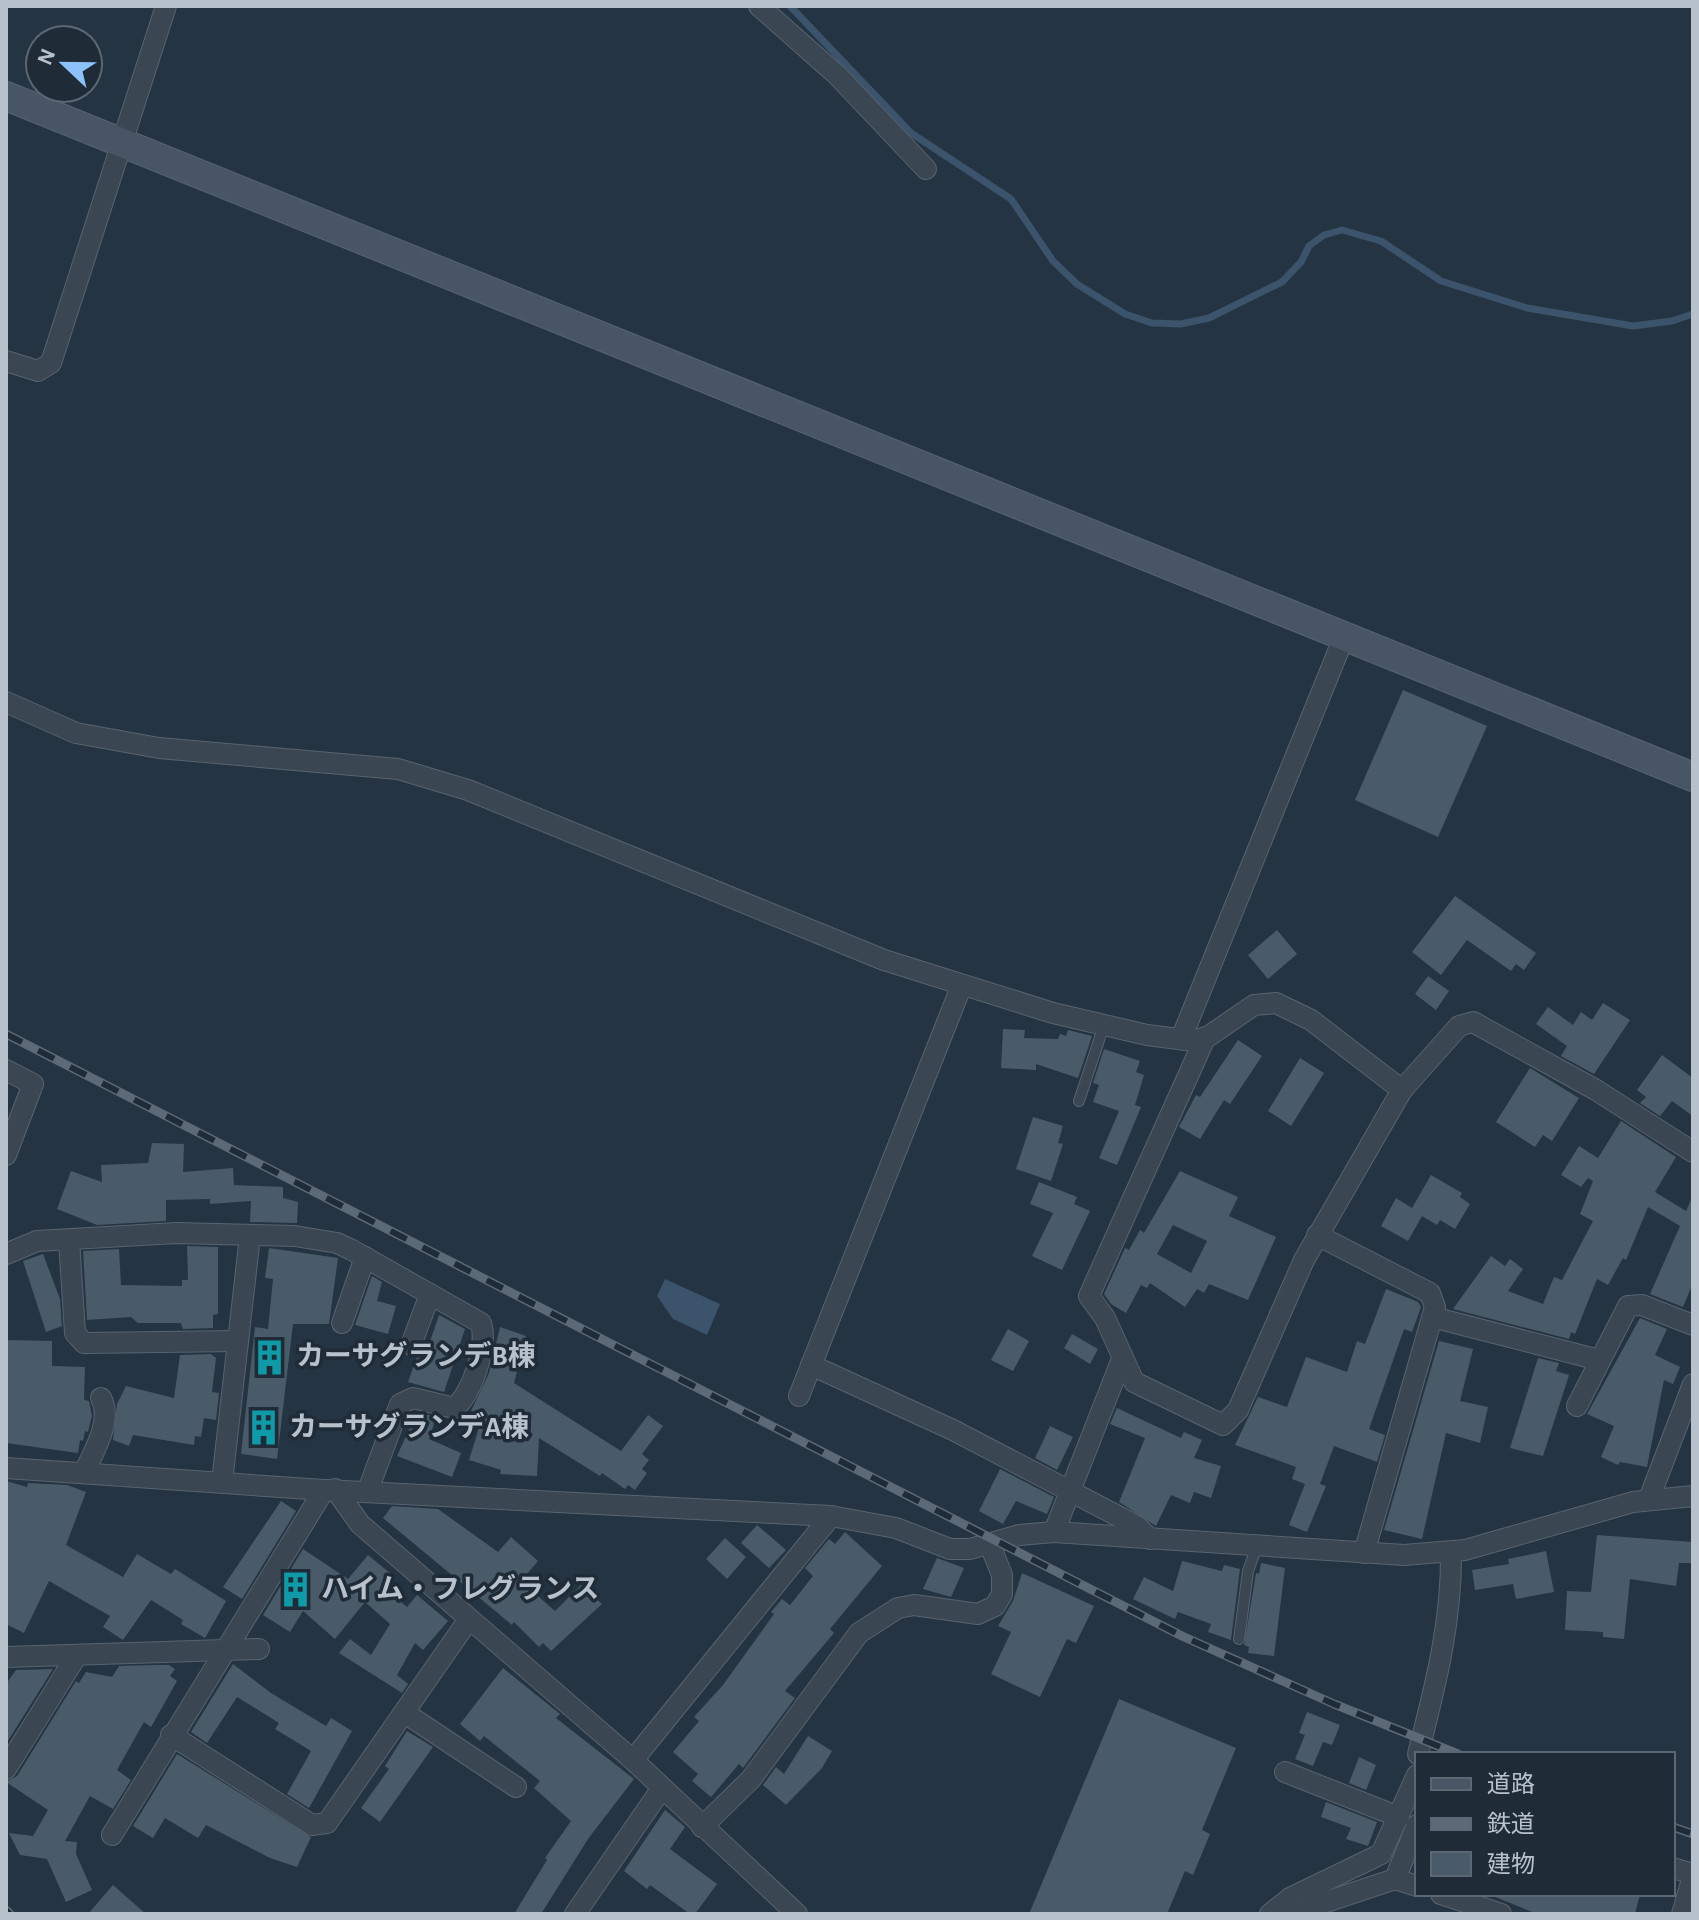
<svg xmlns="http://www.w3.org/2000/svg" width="1699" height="1920" font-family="'Alegreya Sans','Noto Sans JP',sans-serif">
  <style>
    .water { fill: #3b536b }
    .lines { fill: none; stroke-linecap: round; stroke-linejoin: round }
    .stream { stroke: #3b536b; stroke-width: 7 }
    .building { fill: #495a68; fill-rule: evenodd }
    .lane-casing { stroke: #58646f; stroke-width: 12 }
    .street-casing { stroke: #58646f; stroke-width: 22 }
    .secondary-casing { stroke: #58646f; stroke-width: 30 }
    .lane { stroke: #3a4651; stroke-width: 10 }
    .street { stroke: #3a4651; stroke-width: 20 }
    .secondary { stroke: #485565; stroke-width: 28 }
    .rail-casing { stroke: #5c6a78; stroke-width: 9 }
    .rail { stroke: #1f2b37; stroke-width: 6; stroke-dasharray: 18; stroke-linecap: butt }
    .labels { text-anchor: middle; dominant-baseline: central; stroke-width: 7; stroke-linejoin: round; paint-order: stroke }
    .poi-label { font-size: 28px; font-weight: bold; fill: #b7c1cc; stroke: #1f2b37; text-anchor: start }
  </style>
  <rect width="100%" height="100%" fill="#253442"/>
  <polygon class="water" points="665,1279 720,1304 707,1335 673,1319 657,1296"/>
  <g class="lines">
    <polyline class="stream" points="790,6 911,133 1011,199 1053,261 1077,284 1125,314 1152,323 1181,324 1209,318 1282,282 1301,262 1309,246 1324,235 1342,230 1381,241 1441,281 1527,308 1633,326 1672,321 1693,314"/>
  </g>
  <g class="building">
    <polygon points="1403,690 1487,726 1438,837 1355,800"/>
    <polygon points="1455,896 1536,953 1524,970 1516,964 1511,971 1467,940 1441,975 1412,952"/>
    <polygon points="1277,930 1297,954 1268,979 1248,955"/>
    <polygon points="1428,976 1449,991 1436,1010 1415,994"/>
    <polygon points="1603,1003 1630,1020 1594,1074 1561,1056 1567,1046 1536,1024 1548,1007 1573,1025 1581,1012 1592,1020"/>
    <polygon points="1003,1029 1025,1030 1024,1038 1058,1039 1060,1034 1066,1036 1068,1030 1092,1036 1078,1078 1036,1064 1036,1070 1001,1068"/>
    <polygon points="1238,1040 1262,1056 1230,1104 1224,1100 1200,1139 1179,1127 1196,1095 1200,1097"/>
    <polygon points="1104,1049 1140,1061 1136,1072 1144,1075 1135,1105 1141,1107 1117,1165 1099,1158 1119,1111 1093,1102 1099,1085 1093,1083"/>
    <polygon points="1662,1055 1693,1078 1693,1116 1672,1101 1660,1116 1640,1103 1646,1097 1637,1090"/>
    <polygon points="1300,1058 1324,1073 1291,1126 1268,1111"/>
    <polygon points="1530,1068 1579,1098 1552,1141 1543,1135 1535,1147 1496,1122"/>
    <polygon points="1033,1117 1063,1126 1058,1143 1063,1144 1051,1181 1016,1169"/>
    <polygon points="1621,1121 1676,1157 1655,1192 1686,1211 1693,1195 1693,1283 1683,1307 1650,1294 1680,1226 1648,1207 1626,1260 1623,1258 1608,1285 1597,1279 1575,1334 1571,1332 1569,1339 1453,1309 1491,1256 1505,1266 1510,1259 1523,1269 1508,1291 1543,1304 1554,1277 1562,1280 1593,1221 1580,1214 1593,1181 1588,1178 1581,1187 1561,1175 1579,1146 1598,1158"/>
    <polygon points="152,1143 184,1144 183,1172 233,1168 234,1185 283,1187 283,1198 298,1202 297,1223 250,1222 251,1201 210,1204 210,1199 166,1200 166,1221 97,1225 57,1209 71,1171 102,1182 101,1165 148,1163"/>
    <path d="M1180,1171L1238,1197L1229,1216L1276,1237L1248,1300L1209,1284L1204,1293L1197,1289L1185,1307L1150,1283L1147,1288L1141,1285L1126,1313L1111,1304L1104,1294L1125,1248L1129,1250L1140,1230L1144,1233ZM1173,1225L1207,1241L1191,1273L1157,1254Z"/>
    <polygon points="1431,1175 1462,1193 1460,1197 1470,1204 1455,1229 1440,1220 1437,1225 1422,1216 1408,1241 1381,1226 1396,1198 1412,1208"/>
    <polygon points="1039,1182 1077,1197 1074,1204 1090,1211 1062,1270 1032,1256 1053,1213 1030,1204"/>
    <polygon points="187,1246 218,1247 218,1314 213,1315 213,1328 183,1329 181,1323 138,1323 131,1317 87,1320 83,1251 119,1249 121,1285 182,1286 182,1280 188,1280"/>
    <polygon points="269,1248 338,1258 329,1324 293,1324 277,1459 241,1454 255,1327 268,1329 273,1279 265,1278"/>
    <polygon points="43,1254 60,1299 62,1326 46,1332 23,1261"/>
    <polygon points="372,1276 382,1282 377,1301 396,1306 388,1334 355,1325"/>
    <polygon points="1386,1289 1418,1302 1421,1307 1412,1332 1404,1329 1369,1429 1385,1435 1377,1462 1334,1446 1320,1484 1326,1486 1307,1532 1289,1525 1305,1484 1292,1479 1296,1467 1235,1445 1258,1397 1287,1407 1306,1357 1347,1372 1357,1341 1365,1344"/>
    <polygon points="439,1315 465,1329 444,1392 408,1382 417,1357 424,1359"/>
    <polygon points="1640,1318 1667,1329 1655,1355 1680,1367 1673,1384 1664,1380 1647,1467 1620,1462 1618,1465 1601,1457 1614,1426 1587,1414"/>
    <polygon points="500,1327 526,1336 514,1383 621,1451 648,1415 663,1426 642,1454 649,1460 642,1469 647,1473 635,1490 628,1485 625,1489 602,1473 600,1476 539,1438 537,1476 500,1474 501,1470 469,1460 483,1415 471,1411 489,1373"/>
    <polygon points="1008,1329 1029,1341 1013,1371 991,1360"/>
    <polygon points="1072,1334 1098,1349 1090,1364 1064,1348"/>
    <polygon points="6,1340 52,1341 52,1366 85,1367 84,1400 89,1401 92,1416 88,1432 85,1431 83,1441 80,1440 78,1453 6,1443"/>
    <polygon points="1439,1341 1473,1349 1460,1401 1488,1407 1480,1443 1446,1433 1422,1539 1384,1530"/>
    <polygon points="211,1354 216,1358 212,1392 219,1393 216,1420 204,1418 201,1437 195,1436 194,1445 133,1435 129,1446 113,1440 117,1404 126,1386 174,1398 180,1355"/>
    <polygon points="1538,1358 1559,1363 1556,1371 1569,1375 1543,1456 1510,1448"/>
    <polygon points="1117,1408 1181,1438 1184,1432 1202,1440 1194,1458 1221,1466 1211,1498 1194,1492 1190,1503 1171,1495 1156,1526 1119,1502 1145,1438 1110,1424"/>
    <polygon points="417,1412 436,1417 429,1439 461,1453 452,1477 397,1456"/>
    <polygon points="1050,1426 1073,1437 1057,1470 1035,1458"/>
    <polygon points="1000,1469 1054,1497 1047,1514 1016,1501 1003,1524 979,1511"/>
    <polygon points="6,1481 27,1487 28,1483 67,1485 86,1492 66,1545 123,1577 137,1554 171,1574 175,1569 226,1601 205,1638 181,1624 183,1620 151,1600 123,1640 103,1627 110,1616 49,1581 24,1633 6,1624"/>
    <polygon points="281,1501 296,1511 242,1599 223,1587"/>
    <polygon points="392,1506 438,1509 498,1552 511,1537 538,1561 521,1581 555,1611 581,1585 602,1604 551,1651 543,1643 539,1647 514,1622 512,1625 383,1518"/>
    <polygon points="757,1525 786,1550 769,1568 741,1543"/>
    <polygon points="845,1532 882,1566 830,1629 834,1633 785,1691 795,1698 743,1768 739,1764 711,1797 692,1781 698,1774 673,1752 699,1721 694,1717 723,1685 774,1614 771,1612 782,1599 790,1605 813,1576 805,1568 829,1539 835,1544"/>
    <polygon points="1597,1535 1693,1542 1693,1563 1679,1563 1676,1586 1630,1579 1624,1639 1603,1637 1603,1632 1565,1630 1567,1591 1591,1592"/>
    <polygon points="725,1538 746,1557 727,1579 706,1559"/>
    <polygon points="303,1549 348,1579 368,1555 390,1573 381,1584 407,1607 417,1595 448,1621 423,1650 415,1643 397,1675 408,1684 402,1693 339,1653 350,1639 371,1655 390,1624 365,1602 335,1639 303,1611 290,1632 263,1615"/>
    <polygon points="1546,1551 1554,1592 1516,1599 1513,1584 1475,1590 1472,1570 1509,1564 1508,1559"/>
    <polygon points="937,1558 964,1568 951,1597 923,1589"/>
    <polygon points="1182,1561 1222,1571 1224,1565 1240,1569 1231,1640 1208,1632 1211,1624 1178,1612 1175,1619 1133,1599 1144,1577 1173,1591"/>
    <polygon points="1261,1563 1285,1568 1274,1656 1248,1653 1249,1647 1244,1645 1256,1573 1259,1574"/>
    <polygon points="1022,1573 1094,1606 1076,1643 1067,1639 1040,1697 991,1674 1011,1632 998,1626 1013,1601"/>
    <polygon points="233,1664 271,1693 326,1726 331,1718 352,1731 309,1808 287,1794 311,1751 275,1729 279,1723 237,1697 207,1743 191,1732"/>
    <polygon points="153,1665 169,1665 175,1669 170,1676 177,1681 151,1727 144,1722 117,1770 131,1780 113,1809 90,1796 65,1841 77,1842 76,1854 92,1890 66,1902 47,1859 20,1855 9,1833 33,1836 48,1810 6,1782 17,1776 76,1681 79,1683 86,1672 112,1677 119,1666"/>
    <polygon points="503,1668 560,1714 556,1718 634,1779 588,1839 541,1914 514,1914 547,1860 545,1858 571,1821 534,1788 540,1781 484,1736 480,1741 460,1724"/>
    <polygon points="53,1669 6,1744 6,1684 16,1670"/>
    <polygon points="1119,1699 1236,1748 1202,1830 1210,1834 1193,1875 1185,1871 1167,1914 1029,1914"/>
    <polygon points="1307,1712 1340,1725 1332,1745 1323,1742 1313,1766 1295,1759 1305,1735 1299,1733"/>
    <polygon points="407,1731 433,1747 380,1822 361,1808 389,1769 385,1766"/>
    <polygon points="808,1736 832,1751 822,1768 786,1805 763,1785 776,1767 784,1774"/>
    <polygon points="177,1754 311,1837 297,1867 270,1858 206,1825 198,1838 165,1818 153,1838 133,1826"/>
    <polygon points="1359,1757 1376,1765 1366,1790 1349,1783"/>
    <polygon points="1326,1802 1377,1822 1368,1846 1346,1839 1351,1828 1321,1817"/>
    <polygon points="665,1810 685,1827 670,1849 717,1884 695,1914 690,1914 650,1885 647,1889 624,1871"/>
    <polygon points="113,1885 146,1914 88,1914"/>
    <polygon points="1488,1894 1640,1894 1635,1914 1537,1914"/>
  </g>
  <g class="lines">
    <defs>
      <g id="lane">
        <polyline points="1079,1101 1104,1025"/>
        <polyline points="1239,1639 1248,1571 1257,1546"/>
      </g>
      <g id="street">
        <polyline points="759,6 837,75 926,169"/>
        <polyline points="6,361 38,371 51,363 166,6"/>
        <polyline points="6,702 76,733 159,748 398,769 468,790 884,960 1053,1013 1147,1035 1194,1041 1209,1036 1254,1005 1276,1003 1311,1020 1402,1090 1459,1026 1473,1022 1596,1090 1693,1152"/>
        <polyline points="1205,1038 1089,1296 1105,1318 1134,1382 1223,1425 1238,1410 1304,1260 1402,1090"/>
        <polyline points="1181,1039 1344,637"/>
        <polyline points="6,1070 33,1084 6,1155"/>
        <polyline points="1317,1235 1430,1293 1435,1307 1364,1553"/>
        <polyline points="69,1240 75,1333 84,1343 238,1341"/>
        <path d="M6,1254L37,1241L176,1233L295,1236L337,1243L352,1250L481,1323C488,1345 472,1395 454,1408L413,1398L400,1404L368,1490"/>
        <polyline points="1432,1317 1599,1360"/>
        <polyline points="342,1323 365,1257"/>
        <polyline points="411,1345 430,1294"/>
        <polyline points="811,1365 953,1430 1137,1526 1150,1539"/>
        <polyline points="799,1396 961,987"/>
        <polyline points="1577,1406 1628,1306 1642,1305 1693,1325"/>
        <polyline points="6,1468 324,1490 831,1516 896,1528 950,1549 970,1549 1019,1535 1054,1532 1404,1555 1465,1550 1633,1502 1693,1496"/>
        <path d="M84,1473C94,1451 113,1420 101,1398"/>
        <polyline points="222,1482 250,1236"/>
        <polyline points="335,1489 360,1524 633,1760 797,1914"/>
        <polyline points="1649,1499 1693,1384"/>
        <polyline points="1054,1532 1122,1359"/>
        <polyline points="6,1657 259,1649"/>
        <polyline points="405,1713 516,1787"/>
        <polyline points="171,1735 312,1825 327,1823 469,1619"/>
        <path d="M1418,1754C1435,1687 1452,1622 1451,1552"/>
        <polyline points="633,1760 831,1516"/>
        <polyline points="6,1769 77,1655"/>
        <polyline points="1285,1772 1399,1817"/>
        <polyline points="702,1827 751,1779 859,1633 898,1608 914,1605 978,1614 995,1606 1002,1594 1002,1575 990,1545"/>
        <polyline points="112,1835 324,1490"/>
        <polyline points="1673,1868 1693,1874"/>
        <polyline points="1395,1879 1417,1886"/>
        <polyline points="1441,1894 1501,1914"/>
        <polyline points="575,1914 662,1788"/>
        <polyline points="1270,1914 1290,1898 1381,1854 1417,1775"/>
        <polyline points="1290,1914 1395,1879 1417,1825"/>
        <polyline points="1682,1914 1693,1876"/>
      </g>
      <polyline id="secondary" points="6,96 1693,777"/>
    </defs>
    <use href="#lane" class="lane-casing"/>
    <use href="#street" class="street-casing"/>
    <use href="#secondary" class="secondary-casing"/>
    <use href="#lane" class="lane"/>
    <use href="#street" class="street"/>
    <use href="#secondary" class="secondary"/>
    <defs>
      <g id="rail">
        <polyline points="6,1034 1182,1636 1334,1704 1458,1754"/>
        <polyline points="1673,1827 1693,1834"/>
        <polyline points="6,1910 10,1914"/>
      </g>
    </defs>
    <use href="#rail" class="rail-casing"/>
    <use href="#rail" class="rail"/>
  </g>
  <defs>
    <symbol id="building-bare" viewBox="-9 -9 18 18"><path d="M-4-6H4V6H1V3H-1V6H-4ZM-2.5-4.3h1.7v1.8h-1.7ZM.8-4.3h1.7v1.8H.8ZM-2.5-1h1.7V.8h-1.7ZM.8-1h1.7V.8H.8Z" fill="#0f9aa8" stroke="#1f2b37" stroke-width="2.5" paint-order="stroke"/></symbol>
  </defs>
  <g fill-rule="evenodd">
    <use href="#building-bare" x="244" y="1332" width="51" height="51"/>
    <use href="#building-bare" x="238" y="1402" width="51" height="51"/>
    <use href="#building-bare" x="270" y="1564" width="51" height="51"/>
  </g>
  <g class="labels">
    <g class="poi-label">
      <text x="296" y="1357">カーサグランデB棟</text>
      <text x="289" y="1428">カーサグランデA棟</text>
      <text x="321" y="1590">ハイム・フレグランス</text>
    </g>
  </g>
  <rect width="1699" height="1920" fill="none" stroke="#b7c1cc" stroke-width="16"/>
  <rect x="1415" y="1752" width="260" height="144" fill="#1f2b37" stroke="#5c6773" stroke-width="2"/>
  <rect x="1431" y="1778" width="40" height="12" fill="#485565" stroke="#5c6773" stroke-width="2"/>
  <text x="1487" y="1792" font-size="24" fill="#b7c1cc">道路</text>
  <rect x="1431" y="1818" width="40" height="12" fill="#5c6a78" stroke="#5c6773" stroke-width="2"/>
  <text x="1487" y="1832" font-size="24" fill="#b7c1cc">鉄道</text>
  <rect x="1431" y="1852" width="40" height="24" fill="#495a68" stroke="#5c6773" stroke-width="2"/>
  <text x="1487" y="1872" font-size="24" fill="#b7c1cc">建物</text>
  <g transform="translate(64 64) rotate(292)"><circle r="38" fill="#1f2b37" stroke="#5c6773" stroke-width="2"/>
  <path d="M0-6L14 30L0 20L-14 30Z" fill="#8dc1fa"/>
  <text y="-12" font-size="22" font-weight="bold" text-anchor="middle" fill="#b7c1cc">N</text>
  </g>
</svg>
